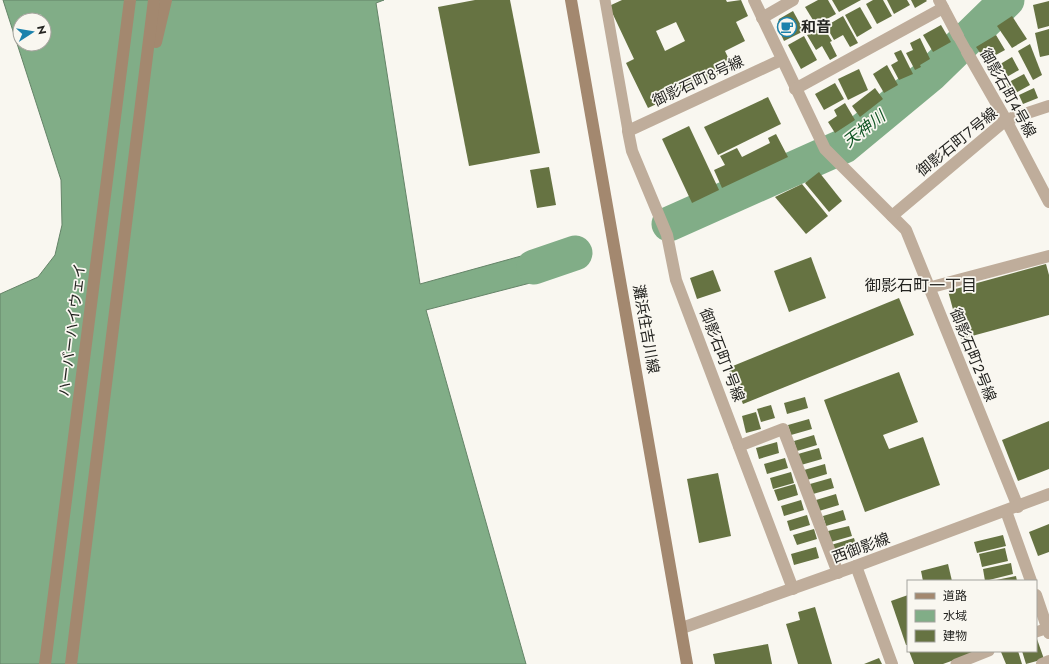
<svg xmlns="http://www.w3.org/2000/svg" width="1049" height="664" font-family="Jost,'Noto Sans JP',sans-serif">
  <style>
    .water { fill: #81ad87; stroke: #658468; fill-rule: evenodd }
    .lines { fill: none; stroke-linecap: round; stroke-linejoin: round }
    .river { stroke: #81ad87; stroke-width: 35 }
    .building { fill: #667342; fill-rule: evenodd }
    .lane { stroke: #bfad9b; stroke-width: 11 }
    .street { stroke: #bfad9b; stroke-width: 12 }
    .secondary { stroke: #a3886f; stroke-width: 12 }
    .labels { text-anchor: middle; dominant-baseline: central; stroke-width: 3.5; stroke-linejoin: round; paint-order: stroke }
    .poi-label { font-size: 15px; font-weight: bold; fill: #242421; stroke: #f9f7f0; text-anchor: start }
    .street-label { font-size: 15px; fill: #242421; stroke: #f9f7f0 }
    .water-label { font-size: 16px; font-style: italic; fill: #105524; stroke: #f9f7f0 }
    .neighbourhood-label { font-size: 16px; fill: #242421; stroke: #f9f7f0 }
  </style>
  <rect width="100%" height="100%" fill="#f9f7f0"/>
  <path class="water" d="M3,0H384L376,3L420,284L532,253L538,281L426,310L526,664H0V294L38,277L55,255L62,225L61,180ZM20,20H44V44H20Z"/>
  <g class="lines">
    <g class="river">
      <polyline points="669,224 844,146 931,74 1007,0"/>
      <polyline points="534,267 575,253"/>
    </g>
  </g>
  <g class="building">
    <polygon points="475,0 510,0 540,153 469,166 438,7"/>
    <path d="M622,0H726L727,2L741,0L748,16L736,22L745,41L725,51L733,68L648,108L626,63L634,59L609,6ZM676,22L685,41L665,51L656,31Z"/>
    <polygon points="818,0 828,0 836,14 816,25 805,7"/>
    <polygon points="832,0 861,0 839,12"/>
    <polygon points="873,0 883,0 892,16 877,24 866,4"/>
    <polygon points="887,0 907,0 910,5 894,14"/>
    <polygon points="911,0 926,0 927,1 915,8"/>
    <polygon points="1049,1 1049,26 1038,29 1033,5"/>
    <polygon points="860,7 872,28 857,37 845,15"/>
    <polygon points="793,11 804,31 784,41 777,26 779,19"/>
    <polygon points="843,16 858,43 850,47 843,35 834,40 826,26"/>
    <polygon points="1012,16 1027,39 1012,48 997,26"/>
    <polygon points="941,25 951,42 933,52 923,35"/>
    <polygon points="823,26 832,41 830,42 837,56 830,60 822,46 816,50 807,35"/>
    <polygon points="1049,29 1049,55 1040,57 1035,33"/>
    <polygon points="996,35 1005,50 994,56 991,52 983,57 976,47"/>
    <polygon points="804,36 817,60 801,69 788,45"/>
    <polygon points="920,38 930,59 920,65 921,67 915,70 906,53 913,50 910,43"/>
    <polygon points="1030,44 1042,75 1033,80 1018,51"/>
    <polygon points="901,50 913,74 899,80 891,65 898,61 894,53"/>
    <polygon points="1012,57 1019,70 1005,78 997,66"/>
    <polygon points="887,65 898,85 884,93 873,74"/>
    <polygon points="859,69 868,90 848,100 838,79"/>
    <polygon points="1024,74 1030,85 1012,95 1005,84"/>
    <polygon points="835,83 844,99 824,110 815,94"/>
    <polygon points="875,88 883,99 860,117 852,106"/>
    <polygon points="1034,88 1038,98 1023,104 1019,95"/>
    <polygon points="768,97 781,124 718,155 704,127"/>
    <polygon points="845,103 855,120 835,133 828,122 837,116 834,110"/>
    <polygon points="689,126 719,190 692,203 662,139"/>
    <polygon points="776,134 788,157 722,188 714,170 725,165 720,156 737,148 742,157 770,143 768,138"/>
    <polygon points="549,167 556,205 537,208 530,170"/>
    <polygon points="819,172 842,201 829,212 805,183"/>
    <polygon points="802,184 828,216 806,234 775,197"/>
    <polygon points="811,257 826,298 789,312 774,271"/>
    <polygon points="1046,264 1049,275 1049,315 961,339 948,291"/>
    <polygon points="713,270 721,291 697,299 690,278"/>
    <polygon points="899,298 914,335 743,404 728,368"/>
    <polygon points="899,372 918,422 883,435 889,449 923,437 940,485 865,512 824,400"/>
    <polygon points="805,397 808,408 787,414 784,403"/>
    <polygon points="771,405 775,418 761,422 757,409"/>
    <polygon points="756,412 761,429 746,433 742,416"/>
    <polygon points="809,419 812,429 791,435 788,425"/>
    <polygon points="1049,421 1049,469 1018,481 1002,440"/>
    <polygon points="814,435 817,445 797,451 794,441"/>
    <polygon points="777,442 779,453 759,459 756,448"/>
    <polygon points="819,448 822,459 801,465 798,454"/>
    <polygon points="785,458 788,468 767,474 764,464"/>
    <polygon points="825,464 827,474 807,480 804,470"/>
    <polygon points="791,472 794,483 773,489 770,478"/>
    <polygon points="718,473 731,536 699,543 687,479"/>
    <polygon points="831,478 834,488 813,494 810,484"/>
    <polygon points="795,484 798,495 778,501 774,490"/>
    <polygon points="836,494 839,505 819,511 816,500"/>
    <polygon points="801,500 804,510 784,516 781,506"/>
    <polygon points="843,510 846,520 826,526 823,516"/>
    <polygon points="807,515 810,525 790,531 787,521"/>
    <polygon points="1049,524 1049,552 1038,556 1029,532"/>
    <polygon points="849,526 852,536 831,542 828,531"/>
    <polygon points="814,529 817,539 797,545 793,535"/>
    <polygon points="1003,535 1006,546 977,553 974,542"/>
    <polygon points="854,538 857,549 835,555 831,545"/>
    <polygon points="816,547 819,558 794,565 791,554"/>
    <polygon points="1005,548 1008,561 982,567 979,554"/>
    <polygon points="1011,563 1013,574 985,581 983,569"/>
    <polygon points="948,564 952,581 923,581 921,571"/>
    <polygon points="1016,576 1017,581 996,581 996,580"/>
    <polygon points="908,595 908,645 906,645 891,601"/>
    <polygon points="815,607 832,664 798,664 786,624 800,620 798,612"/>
    <polygon points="1037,639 1044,659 1026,664 1022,651 1036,651"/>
    <polygon points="768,644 772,664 715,664 713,654"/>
    <polygon points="909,651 979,651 943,664 914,664"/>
    <polygon points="1004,651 1018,651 1022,664 1006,664 1001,652"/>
    <polygon points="879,658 882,664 864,664"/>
  </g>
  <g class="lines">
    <g class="lane">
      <polyline points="605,0 628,131"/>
      <polyline points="958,36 967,52"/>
      <polyline points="1036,632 1048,628"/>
      <polyline points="956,664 989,651"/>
    </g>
    <g class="street">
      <polyline points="754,0 825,149 906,230 1018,507"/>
      <polyline points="939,0 958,36"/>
      <polyline points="762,18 793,0"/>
      <polyline points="967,52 1006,120 1049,202"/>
      <polyline points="781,60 628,131 632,151 667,235 676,280 793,589"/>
      <polyline points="795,89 943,8"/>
      <polyline points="892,216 1006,120 1049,106"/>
      <polyline points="928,288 1049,256"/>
      <polyline points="739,446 783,429 838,573"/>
      <polyline points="1006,511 1031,581"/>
      <polyline points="856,566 892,664"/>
      <polyline points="1036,595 1049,633"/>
      <polyline points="682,628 856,566 1049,494"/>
      <polyline points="1042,664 1049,661"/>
    </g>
    <g class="secondary">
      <polyline points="571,0 687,664"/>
      <polyline points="156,42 166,0"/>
      <polyline points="45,664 130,0"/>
      <polyline points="71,664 154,0"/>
    </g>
  </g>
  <defs>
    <symbol id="cafe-ring" viewBox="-11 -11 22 22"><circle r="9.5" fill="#f9f7f0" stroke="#1c82ac" stroke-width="1.5"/><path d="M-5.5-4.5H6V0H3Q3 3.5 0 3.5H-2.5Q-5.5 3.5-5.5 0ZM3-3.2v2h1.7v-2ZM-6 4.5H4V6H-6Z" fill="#1c82ac"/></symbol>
  </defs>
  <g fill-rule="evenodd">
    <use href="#cafe-ring" x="776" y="16" width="22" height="22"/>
  </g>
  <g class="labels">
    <g class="poi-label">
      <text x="801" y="27">和音</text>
    </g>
    <g class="street-label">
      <text transform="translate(698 81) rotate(-25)">御影石町８号線</text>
      <text transform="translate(1008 93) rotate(61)">御影石町４号線</text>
      <text transform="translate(957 142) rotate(-39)">御影石町７号線</text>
      <text transform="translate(646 329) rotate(80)">灘浜住吉川線</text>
      <text transform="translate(72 330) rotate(-83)">ハーバーハイウェイ</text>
      <text transform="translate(722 355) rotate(69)">御影石町１号線</text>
      <text transform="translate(973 355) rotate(68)">御影石町２号線</text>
      <text transform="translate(861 548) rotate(-20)">西御影線</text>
    </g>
    <g class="water-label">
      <text transform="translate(864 129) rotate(-38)">天神川</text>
    </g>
    <g class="neighbourhood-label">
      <text x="921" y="285">御影石町一丁目</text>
    </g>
  </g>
  <rect x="907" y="580" width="130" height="72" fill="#f9f7f0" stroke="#a4a39d"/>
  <rect x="915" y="593" width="20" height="6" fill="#a3886f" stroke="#a4a39d"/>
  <text x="943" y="600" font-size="12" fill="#242421">道路</text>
  <rect x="915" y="610" width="20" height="12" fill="#81ad87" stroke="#a4a39d"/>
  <text x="943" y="620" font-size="12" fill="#242421">水域</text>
  <rect x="915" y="630" width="20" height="12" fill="#667342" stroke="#a4a39d"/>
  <text x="943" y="640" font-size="12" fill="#242421">建物</text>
  <g transform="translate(32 32) rotate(78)"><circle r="19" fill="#f9f7f0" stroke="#a4a39d"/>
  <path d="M0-3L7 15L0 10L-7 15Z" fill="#1c82ac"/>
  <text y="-6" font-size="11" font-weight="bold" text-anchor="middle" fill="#242421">N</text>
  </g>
</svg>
